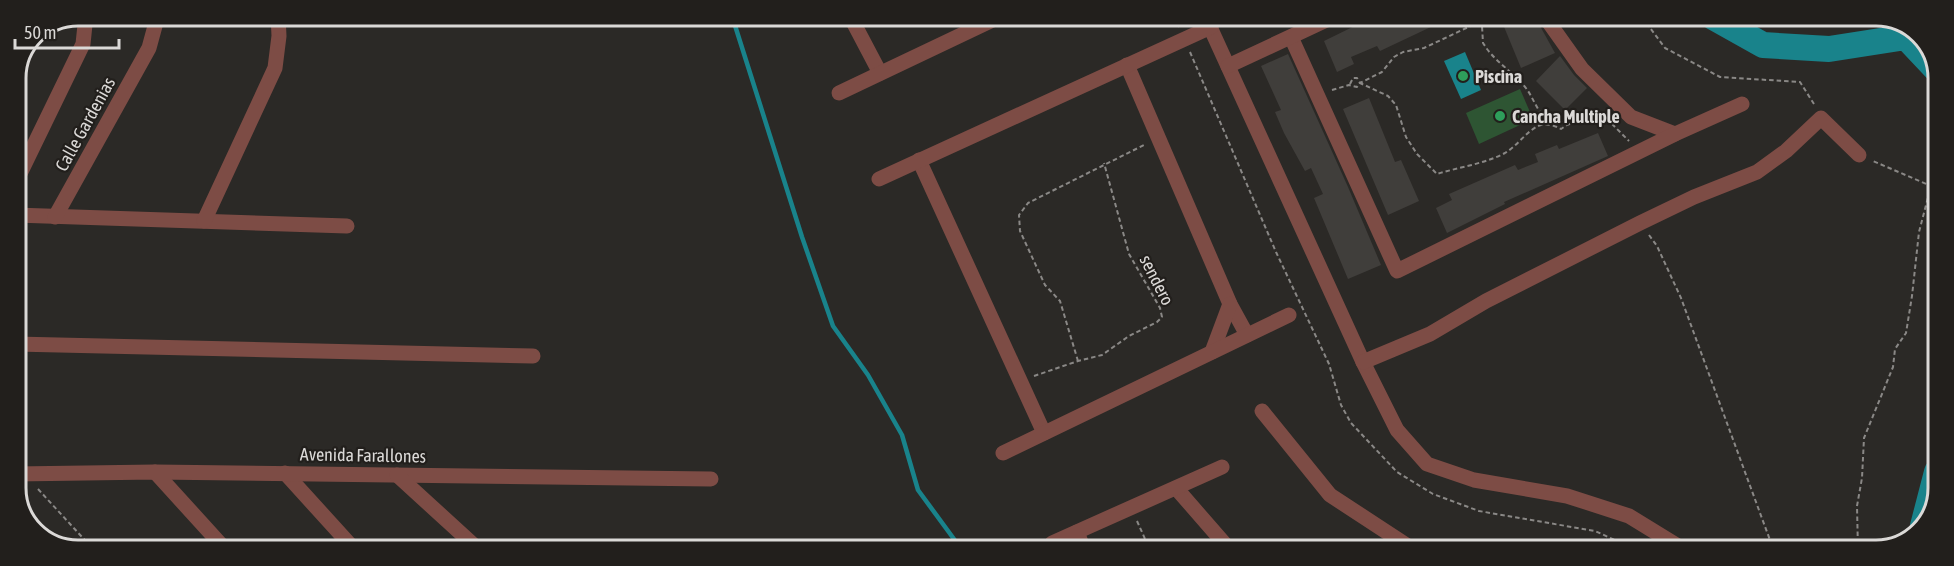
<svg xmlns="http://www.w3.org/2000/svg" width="1954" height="566" font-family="'Asap Condensed',sans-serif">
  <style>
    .green { fill: #2e5533 }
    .water { fill: #19838b }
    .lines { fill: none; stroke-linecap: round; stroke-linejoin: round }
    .stream { stroke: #19838b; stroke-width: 4.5 }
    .river { stroke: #19838b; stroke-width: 26 }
    .building { fill: #403e3b }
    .path { stroke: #8a8886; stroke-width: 2; stroke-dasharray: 4.5 3; stroke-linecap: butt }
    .minor { stroke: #7d4c45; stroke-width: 15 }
    .leisure-dot { fill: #2e9e5b; stroke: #221f1c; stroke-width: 2 }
    .labels { text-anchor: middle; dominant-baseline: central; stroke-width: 4.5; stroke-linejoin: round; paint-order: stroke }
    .poi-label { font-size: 18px; font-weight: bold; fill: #dbd9d7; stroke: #221f1c; text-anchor: start }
    .street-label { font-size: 18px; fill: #dbd9d7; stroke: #221f1c }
    .rim { fill: none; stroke: #dbd9d7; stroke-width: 3 }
  </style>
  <rect width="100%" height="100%" fill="#2b2926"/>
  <polygon class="green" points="1520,89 1533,119 1479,144 1466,113"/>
  <polygon class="water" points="1465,52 1481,90 1461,99 1444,61"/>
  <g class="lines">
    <polyline class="stream" points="732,16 802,237 833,326 868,375 902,435 918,490 962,550"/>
    <g class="river">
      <polyline points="1713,17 1763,45 1829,49 1906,37 1939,72"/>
      <polyline points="1923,526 1937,472"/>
    </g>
  </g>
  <g class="building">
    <polygon points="1375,16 1426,17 1452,17 1380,51 1377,46 1351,57 1354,64 1337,72 1324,41"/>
    <polygon points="1500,17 1535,17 1555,53 1521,68"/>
    <polygon points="1288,54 1348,187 1381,265 1348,279 1314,198 1323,194 1311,168 1305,171 1284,133 1275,112 1281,110 1261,66"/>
    <polygon points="1560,56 1574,75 1587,88 1565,110 1536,81"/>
    <polygon points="1369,98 1395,162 1401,160 1419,201 1388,215 1343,109"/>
    <polygon points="1598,133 1608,156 1504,202 1505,204 1447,233 1436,208 1452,200 1449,194 1515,165 1518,170 1538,162 1535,154 1557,145 1559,149"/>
  </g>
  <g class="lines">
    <g class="path">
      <polyline points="1175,16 1179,27"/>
      <polyline points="1642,17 1665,48 1720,77 1800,82 1814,104"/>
      <polyline points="1190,52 1276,252 1329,364 1341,405 1351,423 1397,472 1433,494 1479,511 1595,531 1639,551"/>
      <path d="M1350,84L1353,78H1357L1360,83L1382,72L1394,57L1403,52L1424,48L1477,23L1482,26L1483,43L1487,49C1499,65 1517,75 1528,91C1536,103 1540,120 1556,123L1561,119L1567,125"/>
      <path d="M1332,90L1349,85L1357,87L1360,83L1388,96L1396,105L1406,137L1417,154L1437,174C1459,167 1484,164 1505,153C1517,146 1526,132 1538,126C1546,123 1554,125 1561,129L1567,125L1601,113L1629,141"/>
      <polyline points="1649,235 1657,246 1681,298 1774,551"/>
      <polyline points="1078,361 1060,301 1045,285 1020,231 1019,215 1028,203 1146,144"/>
      <polyline points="1034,376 1078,361 1102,355 1129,336 1157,322 1162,317 1160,308 1129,254 1104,163"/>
      <polyline points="38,489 93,549"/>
      <polyline points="1137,521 1150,550"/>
      <polyline points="1858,551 1857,506 1862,478 1864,438 1893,367 1895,349 1906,333 1912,296 1919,232 1931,186 1873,161"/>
    </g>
    <g class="minor">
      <polyline points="850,16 880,73"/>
      <polyline points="1205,16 1363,362 1397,430 1427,464 1474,480 1567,496 1629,516 1686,551"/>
      <polyline points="1545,17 1582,69 1631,117 1675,134"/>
      <polyline points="1291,37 1397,271 1675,134 1742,104"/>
      <polyline points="1127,65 1230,304 1247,335"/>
      <polyline points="1228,66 1335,16"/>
      <polyline points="839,93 1001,16"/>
      <polyline points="919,160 1044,433"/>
      <polyline points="879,179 1211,27"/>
      <polyline points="15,184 83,44 86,15"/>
      <polyline points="15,215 347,226"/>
      <polyline points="55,217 149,48 158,15"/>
      <polyline points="204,221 275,68 279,36 278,15"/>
      <polyline points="15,344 533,356"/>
      <polyline points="1212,352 1230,304"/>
      <polyline points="1363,362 1430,334 1486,301 1640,223 1694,197 1757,172 1786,151 1821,118 1859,155"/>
      <polyline points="1262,411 1330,495 1414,550"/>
      <polyline points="1003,453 1289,315"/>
      <polyline points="155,472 225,549"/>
      <polyline points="285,473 354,549"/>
      <polyline points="15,474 155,472 711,479"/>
      <polyline points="397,475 478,549"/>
      <polyline points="1176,488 1230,550"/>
      <polyline points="1077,532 1084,550"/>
      <polyline points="1052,543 1222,467"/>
    </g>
  </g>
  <g class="leisure-dot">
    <circle cx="1463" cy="76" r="6"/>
    <circle cx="1500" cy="116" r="6"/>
  </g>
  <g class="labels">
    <g class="poi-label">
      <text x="1475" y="76">Piscina</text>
      <text x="1512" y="116">Cancha Multiple</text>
    </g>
    <g class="street-label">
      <text transform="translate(85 124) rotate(-61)">Calle Gardenias</text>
      <text transform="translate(1157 280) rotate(63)">sendero</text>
      <text transform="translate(363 455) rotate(1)">Avenida Farallones</text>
    </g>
  </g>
  <path d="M0 0H1954V566H0ZM78 26H1876A52 52 0 0 1 1928 78V488A52 52 0 0 1 1876 540H78A52 52 0 0 1 26 488V78A52 52 0 0 1 78 26Z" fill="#221f1c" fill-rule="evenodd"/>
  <path class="rim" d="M78 26H1876A52 52 0 0 1 1928 78V488A52 52 0 0 1 1876 540H78A52 52 0 0 1 26 488V78A52 52 0 0 1 78 26Z"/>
  <path d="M15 39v9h104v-9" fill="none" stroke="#dbd9d7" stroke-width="3"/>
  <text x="24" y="39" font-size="18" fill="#dbd9d7" stroke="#221f1c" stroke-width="4.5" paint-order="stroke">50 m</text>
</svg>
